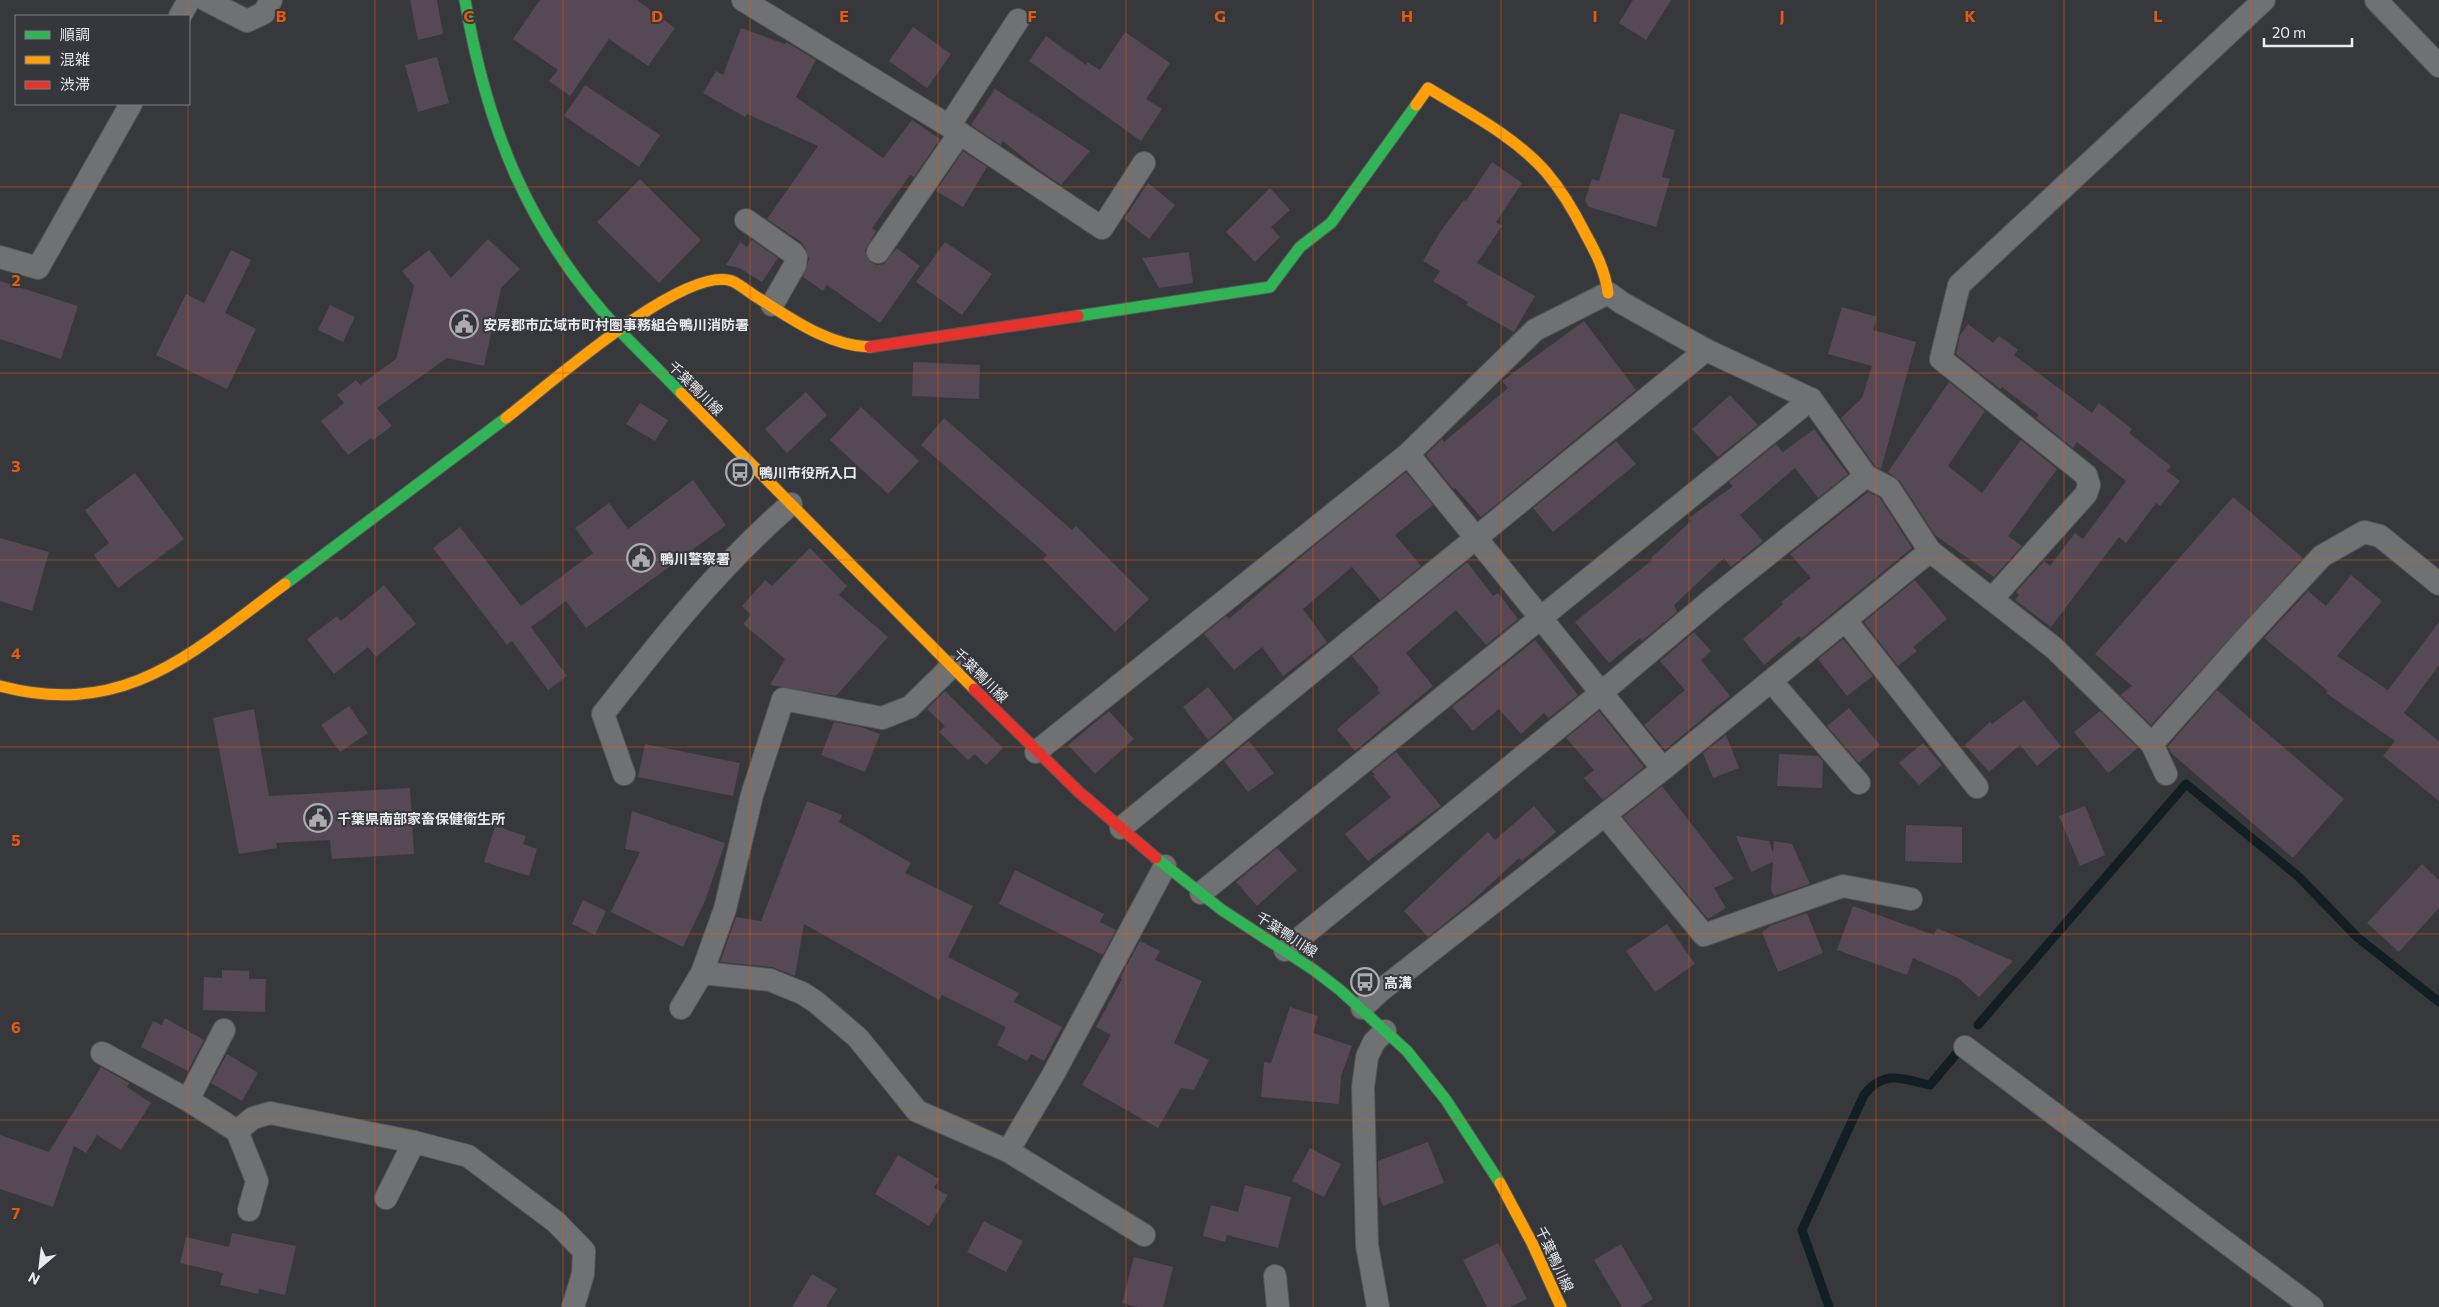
<svg xmlns="http://www.w3.org/2000/svg" width="2439" height="1307" font-family="Commissioner,'Noto Sans JP',sans-serif">
  <style>
    .lines { fill: none; stroke-linecap: round; stroke-linejoin: round }
    .stream { stroke: #111f24; stroke-width: 9 }
    .building { fill: #564854 }
    .street-casing { stroke: #545557; stroke-width: 24 }
    .fast-casing { stroke: #545557; stroke-width: 13 }
    .slow-casing { stroke: #545557; stroke-width: 13 }
    .jam-casing { stroke: #545557; stroke-width: 13 }
    .street { stroke: #707173; stroke-width: 22 }
    .fast { stroke: #30b455; stroke-width: 11 }
    .slow { stroke: #ff9f0a; stroke-width: 11 }
    .jam { stroke: #e5322d; stroke-width: 11 }
    .grid { fill: none; stroke: #e8590c; stroke-width: 1; stroke-opacity: 0.55 }
    .labels { text-anchor: middle; dominant-baseline: central; stroke-width: 4; stroke-linejoin: round; paint-order: stroke }
    .poi-label { font-size: 14px; font-weight: bold; fill: #e9eaee; stroke: #35373d; text-anchor: start }
    .street-label { font-size: 14px; fill: #e9eaee; stroke: #35373d }
    .grid-label { font-size: 16px; text-anchor: middle; font-weight: bold; fill: #e8590c; stroke: #35373d; stroke-width: 4; stroke-linejoin: round; paint-order: stroke }
  </style>
  <rect width="100%" height="100%" fill="#37383b"/>
  <g class="lines">
    <g class="stream">
      <polyline points="1978,1025 2186,784 2299,877 2357,937 2439,1002"/>
      <path d="M1829,1307L1802,1230L1864,1095C1884,1069 1902,1079 1930,1085L1956,1054"/>
    </g>
  </g>
  <g class="building">
    <polygon points="410,0 437,0 443,34 418,40"/>
    <polygon points="540,0 637,0 675,28 648,66 609,39 570,96 549,81 558,70 513,39"/>
    <polygon points="1633,0 1671,0 1646,40 1619,23"/>
    <polygon points="913,27 951,54 927,88 889,61"/>
    <polygon points="741,28 785,44 786,42 816,60 796,97 883,158 912,120 940,139 914,177 910,175 872,228 876,231 865,251 870,262 877,265 884,264 897,248 920,266 880,323 827,285 823,291 803,277 809,259 806,249 801,242 767,219 818,146 747,114 745,117 703,93 716,71 723,75"/>
    <polygon points="1125,32 1170,63 1146,99 1162,109 1141,141 1029,61 1046,36 1086,65 1087,62 1100,70"/>
    <polygon points="437,57 449,103 418,112 405,65"/>
    <polygon points="585,85 660,135 639,167 564,116"/>
    <polygon points="995,89 1090,151 1061,185 1035,167 1003,141 1001,145 971,125"/>
    <polygon points="1620,113 1675,130 1662,177 1670,179 1656,227 1589,207 1585,200 1592,179 1599,181"/>
    <polygon points="963,151 987,167 963,207 936,191"/>
    <polygon points="1492,162 1522,183 1496,222 1502,226 1477,263 1535,296 1514,332 1466,305 1468,302 1433,281 1440,271 1423,261 1440,232 1464,200 1466,201"/>
    <polygon points="640,179 701,240 659,283 597,222"/>
    <polygon points="1148,183 1175,205 1149,239 1124,219"/>
    <polygon points="1270,188 1290,210 1271,227 1280,237 1255,262 1226,232"/>
    <polygon points="488,239 520,269 501,288 484,366 447,358 377,408 392,426 373,440 371,438 348,455 321,421 344,403 337,395 356,380 360,385 396,359 414,286 402,271 429,250 451,278"/>
    <polygon points="752,240 778,258 762,282 739,268 726,265 740,242 747,247"/>
    <polygon points="945,242 992,274 962,315 916,282"/>
    <polygon points="231,250 251,260 225,313 256,329 227,389 156,355 186,294 204,303"/>
    <polygon points="1189,252 1193,283 1159,288 1142,258"/>
    <polygon points="0,281 78,306 61,359 0,339"/>
    <polygon points="330,305 355,317 343,342 318,330"/>
    <polygon points="1842,307 1877,317 1873,330 1916,342 1881,469 1875,466 1841,418 1862,398 1872,366 1828,354"/>
    <polygon points="1584,321 1636,390 1481,517 1455,488 1453,489 1426,455 1442,439 1444,442 1508,388 1502,381"/>
    <polygon points="1968,324 1993,343 1999,336 2018,350 2014,355 2092,413 2099,403 2132,429 2129,433 2171,466 2167,471 2180,481 2160,506 2156,503 2126,543 2119,537 2051,627 2015,600 2019,595 2016,592 2044,561 2050,566 2075,533 2083,539 2126,481 2077,442 2073,448 2036,418 2039,415 2002,387 2000,389 1956,354 1960,335"/>
    <polygon points="913,362 980,365 979,399 912,396"/>
    <polygon points="1949,382 1985,411 1948,466 1982,493 2021,440 2057,469 2008,536 2022,546 1994,577 1935,535 1900,481 1888,472"/>
    <polygon points="806,392 827,415 787,453 765,429"/>
    <polygon points="1730,395 1758,425 1718,457 1692,429"/>
    <polygon points="640,403 668,420 655,441 626,424"/>
    <polygon points="861,407 919,461 888,494 830,440"/>
    <polygon points="944,418 1072,530 1076,526 1149,599 1115,632 1043,559 1047,555 921,445"/>
    <polygon points="1814,429 1848,474 1818,498 1795,468 1740,515 1763,541 1731,567 1724,558 1674,605 1677,612 1642,641 1640,638 1609,663 1575,622 1652,560 1651,558 1691,521 1689,518 1733,486 1729,482 1776,444 1784,454 1783,452"/>
    <polygon points="1616,441 1636,464 1553,532 1533,508"/>
    <polygon points="1406,472 1433,505 1395,535 1421,566 1380,600 1352,567 1303,609 1327,642 1283,676 1262,647 1234,670 1204,634 1226,616 1229,619 1303,555"/>
    <polygon points="135,473 184,539 118,588 94,555 109,543 85,510"/>
    <polygon points="693,480 726,525 586,628 566,601 531,627 567,676 548,690 512,641 507,645 433,548 460,527 521,606 593,553 575,528 609,503 628,529"/>
    <polygon points="1868,492 1880,498 1912,548 1801,639 1799,636 1764,665 1743,639 1783,604 1781,602 1811,578 1790,554"/>
    <polygon points="2233,497 2303,558 2151,725 2120,695 2132,686 2095,654"/>
    <polygon points="0,538 49,552 32,611 0,601"/>
    <polygon points="810,548 847,586 839,595 888,637 836,696 770,685 785,659 743,624 751,615 742,606 765,580 772,586"/>
    <polygon points="1467,562 1493,596 1498,593 1518,619 1486,645 1456,610 1406,653 1433,686 1355,751 1337,729 1380,693 1377,690 1379,688 1352,656"/>
    <polygon points="2351,575 2382,601 2337,656 2388,690 2439,622 2439,665 2404,713 2439,741 2439,801 2383,756 2395,741 2326,693 2328,691 2264,638 2308,591 2326,606"/>
    <polygon points="1915,580 1947,619 1913,647 1917,651 1898,666 1864,622"/>
    <polygon points="384,585 416,624 376,657 368,647 334,674 307,639 337,616 341,621"/>
    <polygon points="1694,632 1711,651 1701,660 1730,696 1665,750 1644,725 1685,690 1660,661"/>
    <polygon points="1843,639 1873,676 1847,696 1818,659"/>
    <polygon points="1535,640 1578,695 1549,718 1544,713 1521,734 1499,709 1473,731 1452,707"/>
    <polygon points="1208,687 1233,719 1208,740 1183,707"/>
    <polygon points="2217,690 2344,799 2293,858 2171,753 2168,746"/>
    <polygon points="945,691 1003,748 986,765 975,754 968,760 939,732 945,726 927,709"/>
    <polygon points="2024,700 2061,746 2037,766 2020,745 1989,772 1965,745 1990,722 1992,724"/>
    <polygon points="349,706 368,733 340,752 321,725"/>
    <polygon points="1849,708 1880,745 1859,763 1827,726"/>
    <polygon points="254,709 269,796 410,788 414,854 332,859 330,840 276,843 277,848 239,854 213,718"/>
    <polygon points="1109,711 1134,739 1095,774 1068,745"/>
    <polygon points="1599,711 1644,767 1603,800 1584,778 1594,770 1566,738"/>
    <polygon points="2100,711 2138,748 2108,773 2074,732"/>
    <polygon points="834,722 861,727 880,734 865,772 821,755"/>
    <polygon points="1726,735 1739,768 1713,778 1703,753"/>
    <polygon points="1249,741 1274,773 1248,792 1224,761"/>
    <polygon points="1923,743 1942,765 1919,785 1899,763"/>
    <polygon points="645,744 740,763 733,796 638,777"/>
    <polygon points="1396,752 1441,806 1368,861 1345,834 1391,797 1373,776 1375,775 1372,771"/>
    <polygon points="1779,754 1818,756 1823,761 1822,788 1777,786"/>
    <polygon points="1662,786 1734,879 1714,888 1726,908 1708,919 1623,817"/>
    <polygon points="807,801 842,815 839,822 911,863 905,873 973,906 948,957 1019,993 1014,1002 1062,1027 1044,1061 1031,1054 1027,1061 997,1045 1006,1027 942,995 939,1000 804,924 795,976 772,967 720,962 736,917 761,921"/>
    <polygon points="1534,806 1556,832 1522,861 1519,858 1469,904 1428,937 1404,911 1488,832 1495,840"/>
    <polygon points="2085,806 2105,855 2080,866 2059,816"/>
    <polygon points="632,811 725,843 705,901 683,947 611,912 640,852 625,849"/>
    <polygon points="1906,825 1962,827 1962,863 1905,861"/>
    <polygon points="495,826 526,836 523,844 537,849 529,876 484,862"/>
    <polygon points="1736,836 1769,841 1773,853 1774,841 1792,844 1810,884 1774,896 1771,890 1773,862 1751,872"/>
    <polygon points="1277,848 1297,870 1257,906 1236,882"/>
    <polygon points="2422,864 2439,880 2439,908 2399,952 2367,923"/>
    <polygon points="1015,870 1104,914 1100,922 1116,930 1103,955 999,904"/>
    <polygon points="583,900 606,911 595,935 572,924"/>
    <polygon points="1853,906 1934,935 1937,928 2013,961 1979,997 1958,978 1913,958 1907,975 1837,950"/>
    <polygon points="1807,913 1823,953 1778,972 1762,932 1772,925"/>
    <polygon points="1667,924 1695,964 1655,992 1626,951"/>
    <polygon points="1140,941 1160,951 1155,960 1202,981 1174,1043 1209,1060 1194,1090 1181,1088 1158,1128 1082,1085 1111,1035 1096,1027 1122,979 1120,978"/>
    <polygon points="222,970 249,971 249,979 266,979 265,1012 203,1010 204,977 222,978"/>
    <polygon points="1290,1007 1318,1016 1313,1033 1352,1046 1341,1076 1339,1104 1261,1097 1264,1062 1271,1063"/>
    <polygon points="165,1018 204,1040 188,1071 141,1047 153,1021 162,1025"/>
    <polygon points="227,1054 258,1073 242,1101 211,1083"/>
    <polygon points="101,1067 129,1083 127,1087 151,1103 121,1150 97,1135 86,1153 74,1146 53,1207 0,1189 0,1135 49,1152"/>
    <polygon points="1428,1142 1444,1183 1383,1206 1379,1196 1378,1161"/>
    <polygon points="1310,1148 1341,1164 1324,1197 1292,1181"/>
    <polygon points="898,1155 939,1179 934,1188 948,1195 929,1226 875,1194"/>
    <polygon points="1245,1185 1291,1197 1278,1248 1227,1235 1225,1242 1203,1236 1211,1205 1238,1212"/>
    <polygon points="984,1221 1023,1241 1006,1272 967,1252"/>
    <polygon points="232,1233 296,1246 285,1295 259,1289 258,1294 220,1285 223,1273 180,1263 186,1237 229,1247"/>
    <polygon points="1498,1243 1527,1299 1510,1307 1487,1307 1463,1260"/>
    <polygon points="1621,1244 1653,1299 1640,1307 1622,1307 1594,1260"/>
    <polygon points="1134,1257 1173,1267 1163,1307 1137,1307 1122,1303"/>
    <polygon points="812,1274 837,1289 826,1307 792,1307"/>
  </g>
  <g class="lines">
    <defs>
      <g id="street">
        <polyline points="206,0 247,21 264,13 271,0"/>
        <polyline points="743,0 949,126 1102,228 1144,163"/>
        <polyline points="2376,0 2439,66"/>
        <polyline points="180,16 189,0"/>
        <polyline points="949,126 1018,20"/>
        <polyline points="746,220 793,253 796,257 795,265 772,305"/>
        <polyline points="878,252 960,133"/>
        <polyline points="0,257 38,268 131,104"/>
        <polyline points="1408,454 1663,769"/>
        <polyline points="1992,599 2086,494 2089,485 2086,475 1941,359 1959,285 2264,0"/>
        <polyline points="1846,621 1977,787"/>
        <polyline points="1772,682 1859,783"/>
        <polyline points="2152,744 2247,637 2322,556 2364,532 2380,536 2439,584"/>
        <polyline points="1036,752 1408,454 1535,330 1608,293 1622,303 1706,350 1811,399 1866,476 1889,488 1930,551 2054,648 2152,744 2166,774"/>
        <path d="M624,774L603,714C661,640 719,566 791,504"/>
        <polyline points="1605,815 1704,935 1843,886 1911,899"/>
        <polyline points="1121,828 1706,350"/>
        <polyline points="1201,893 1811,399"/>
        <polyline points="1285,950 1601,693 1716,596 1866,476"/>
        <polyline points="702,973 770,980 802,993 816,1002 858,1038 917,1111 1008,1151 1144,1235"/>
        <polyline points="681,1008 702,973 725,909 752,795 783,699 882,718 910,707 951,667"/>
        <polyline points="1362,1008 1380,991 1663,769 1930,551"/>
        <polyline points="1965,1047 2312,1307"/>
        <polyline points="102,1053 188,1100 237,1131 257,1181 249,1210"/>
        <polyline points="188,1100 224,1030"/>
        <polyline points="237,1131 253,1118 270,1113 414,1142 468,1156 556,1222 584,1251 583,1274 573,1307"/>
        <polyline points="1008,1151 1053,1075 1165,866"/>
        <polyline points="386,1198 414,1142"/>
        <polyline points="1275,1276 1278,1307"/>
        <polyline points="1378,1307 1367,1245 1363,1087 1367,1057 1374,1042 1385,1031"/>
      </g>
      <g id="fast">
        <path d="M465,0C487,130 529,233 620,331C640,352 661,372 681,393"/>
        <polyline points="1078,316 1270,287 1300,247 1331,223 1416,105"/>
        <polyline points="285,584 506,418"/>
        <polyline points="1156,858 1222,910 1314,970 1340,990 1407,1051 1446,1100 1500,1183"/>
      </g>
      <g id="slow">
        <path d="M1416,105L1428,88C1469,113 1514,136 1546,172C1562,191 1574,211 1585,233C1596,253 1605,270 1608,293"/>
        <polyline points="681,393 974,689"/>
        <path d="M506,418C545,388 684,264 732,281C741,285 751,294 760,299C793,320 830,346 870,347"/>
        <path d="M0,686C126,719 191,653 285,584"/>
        <polyline points="1500,1183 1532,1243 1561,1307"/>
      </g>
      <g id="jam">
        <polyline points="870,347 1078,316"/>
        <polyline points="974,689 1079,792 1156,858"/>
      </g>
    </defs>
    <use href="#street" class="street-casing"/>
    <use href="#fast" class="fast-casing"/>
    <use href="#slow" class="slow-casing"/>
    <use href="#jam" class="jam-casing"/>
    <use href="#street" class="street"/>
    <use href="#fast" class="fast"/>
    <use href="#slow" class="slow"/>
    <use href="#jam" class="jam"/>
  </g>
  <path class="grid" d="M188,0V16M375,0V1307M563,0V1307M750,0V1307M938,0V1307M1126,0V1307M1313,0V1307M1501,0V1307M1689,0V1307M1876,0V1307M2064,0V1307M2251,0V1307M188,104V1307M0,187H2439M0,373H2439M0,560H2439M0,747H2439M0,934H2439M0,1120H2439"/>
  <defs>
    <symbol id="civic-ring" viewBox="-11 -11 22 22"><circle r="9.5" fill="#35373d" stroke="#abacaf" stroke-width="1.5"/><path d="M-.6-6.5H3V-4.5H.6V-3L4-1V1h2V6H-6V1h2V-1L-.6-3ZM-1.2 2.5V6h2.4V2.5Z" fill="#abacaf"/></symbol>
    <symbol id="bus-ring" viewBox="-11 -11 22 22"><circle r="9.5" fill="#35373d" stroke="#abacaf" stroke-width="1.5"/><path d="M-5-6H5V4H4V6H2V4H-2V6H-4V4H-5ZM-3.5-4V0h7V-4ZM-3.5 1.2v1.5H-2V1.2ZM2 1.2v1.5H3.5V1.2Z" fill="#abacaf"/></symbol>
  </defs>
  <g fill-rule="evenodd">
    <use href="#civic-ring" x="448" y="308" width="32" height="32"/>
    <use href="#bus-ring" x="724" y="456" width="32" height="32"/>
    <use href="#civic-ring" x="625" y="542" width="32" height="32"/>
    <use href="#civic-ring" x="302" y="802" width="32" height="32"/>
    <use href="#bus-ring" x="1349" y="966" width="32" height="32"/>
  </g>
  <g class="labels">
    <g class="poi-label">
      <text x="483" y="324">安房郡市広域市町村圏事務組合鴨川消防署</text>
      <text x="759" y="472">鴨川市役所入口</text>
      <text x="660" y="558">鴨川警察署</text>
      <text x="337" y="818">千葉県南部家畜保健衛生所</text>
      <text x="1384" y="982">高溝</text>
    </g>
    <g class="street-label">
      <text transform="translate(696 388) rotate(45)">千葉鴨川線</text>
      <text transform="translate(981 675) rotate(45)">千葉鴨川線</text>
      <text transform="translate(1287 934) rotate(33)">千葉鴨川線</text>
      <text transform="translate(1555 1259) rotate(65)">千葉鴨川線</text>
    </g>
  </g>
  <g class="grid-label">
    <text x="281" y="22">B</text>
    <text x="469" y="22">C</text>
    <text x="657" y="22">D</text>
    <text x="844" y="22">E</text>
    <text x="1032" y="22">F</text>
    <text x="1220" y="22">G</text>
    <text x="1407" y="22">H</text>
    <text x="1595" y="22">I</text>
    <text x="1782" y="22">J</text>
    <text x="1970" y="22">K</text>
    <text x="2158" y="22">L</text>
    <text x="16" y="286">2</text>
    <text x="16" y="472">3</text>
    <text x="16" y="659">4</text>
    <text x="16" y="846">5</text>
    <text x="16" y="1033">6</text>
    <text x="16" y="1219">7</text>
  </g>
  <rect x="15" y="15" width="175" height="90" fill="#35373d" stroke="#7d7f84"/>
  <rect x="25" y="31" width="25" height="8" fill="#30b455" stroke="#7d7f84"/>
  <text x="60" y="40" font-size="15" fill="#e9eaee">順調</text>
  <rect x="25" y="56" width="25" height="8" fill="#ff9f0a" stroke="#7d7f84"/>
  <text x="60" y="65" font-size="15" fill="#e9eaee">混雑</text>
  <rect x="25" y="81" width="25" height="8" fill="#e5322d" stroke="#7d7f84"/>
  <text x="60" y="90" font-size="15" fill="#e9eaee">渋滞</text>
  <g transform="translate(40 1267) rotate(208)" stroke="#35373d" stroke-width="4" paint-order="stroke">
  <path d="M0-4L9 19L0 12L-9 19Z" fill="#e9eaee"/>
  <text y="-8" font-size="14" font-weight="bold" text-anchor="middle" fill="#e9eaee">N</text>
  </g>
  <path d="M2264 38v8h88v-8" fill="none" stroke="#e9eaee" stroke-width="2.5"/>
  <text x="2272" y="38" font-size="15" fill="#e9eaee" stroke="#35373d" stroke-width="4" paint-order="stroke">20 m</text>
</svg>
